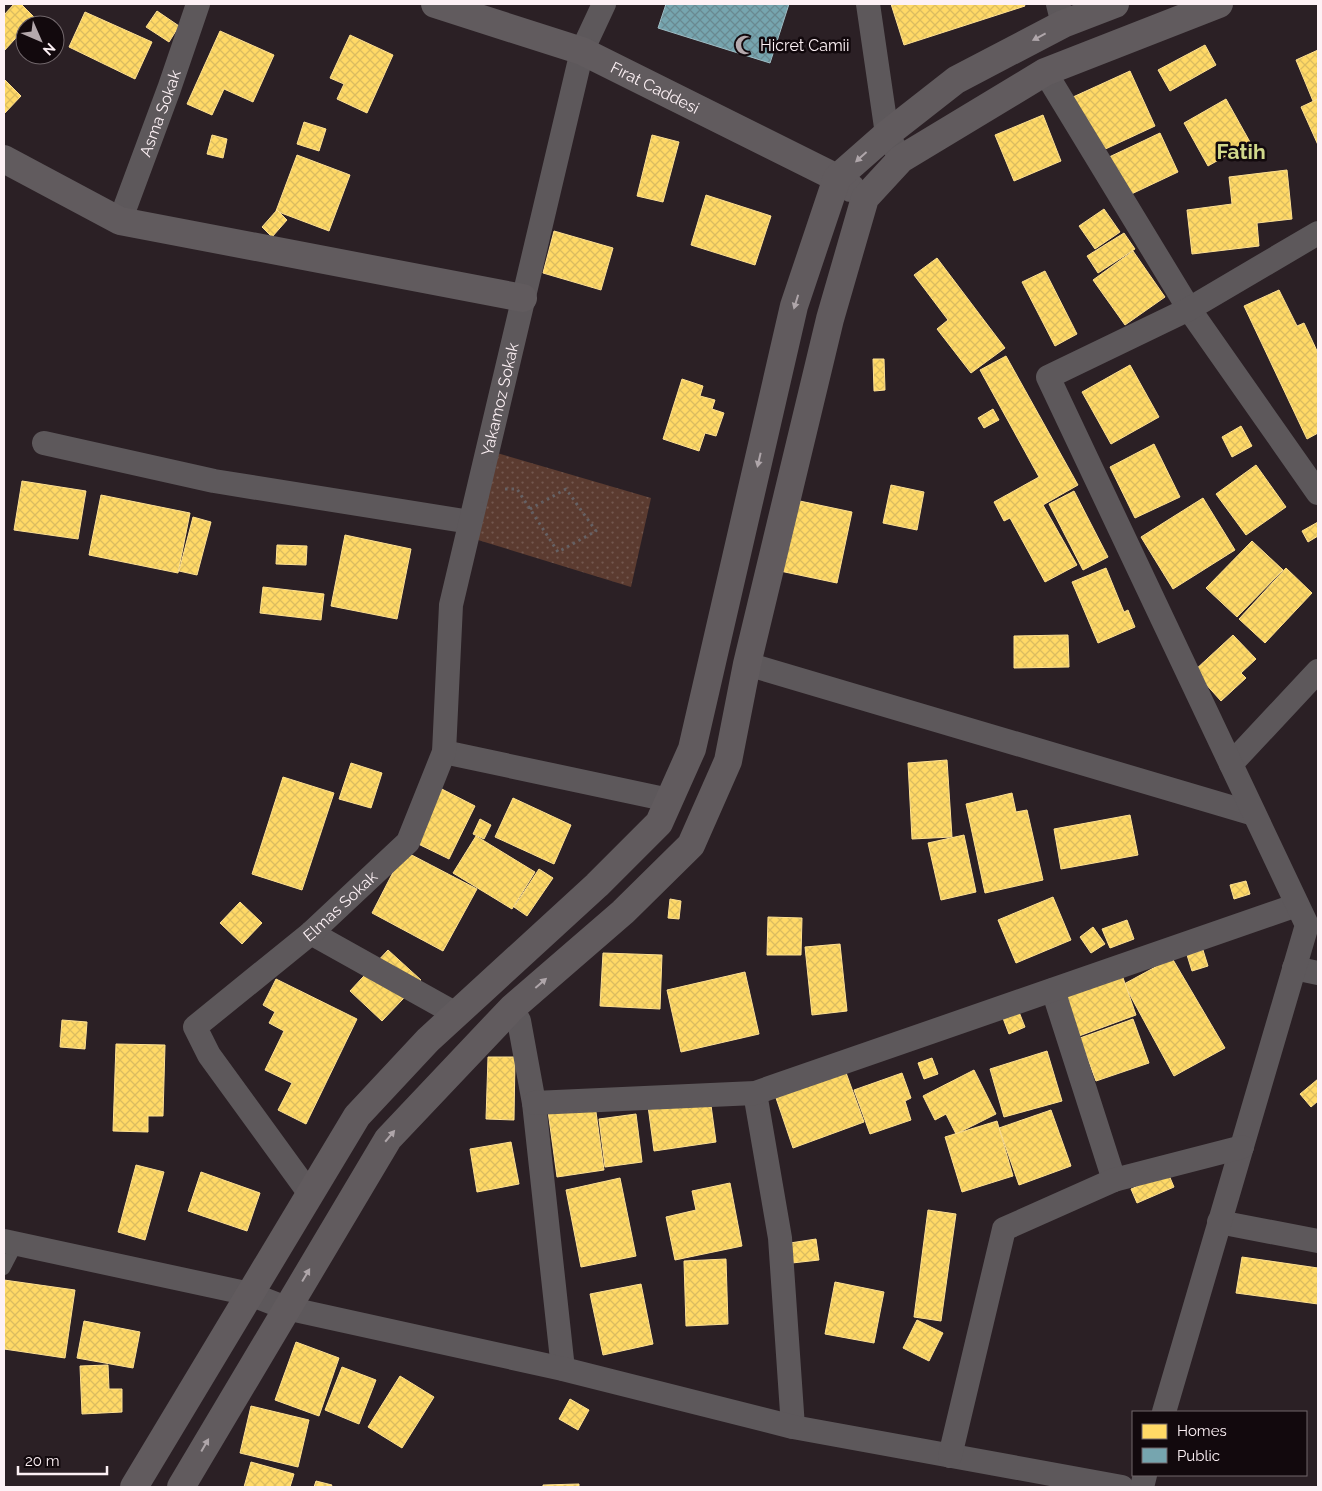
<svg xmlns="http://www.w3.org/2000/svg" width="1322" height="1491" font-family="Raleway,sans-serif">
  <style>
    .park { fill: url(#park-dots) }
    .homes { fill: url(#homes-cross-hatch); stroke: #fee091 }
    .public { fill: url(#public-cross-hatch); stroke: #9ebcc4 }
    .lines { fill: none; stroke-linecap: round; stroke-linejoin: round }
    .path { stroke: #656063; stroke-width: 3; stroke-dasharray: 2.5 4; stroke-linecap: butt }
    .lane { stroke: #5d585b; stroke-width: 12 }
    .street { stroke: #5d585b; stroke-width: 24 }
    .secondary { stroke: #615b5e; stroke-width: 28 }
    .oneway { fill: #afa6aa }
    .labels { text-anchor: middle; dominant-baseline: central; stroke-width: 5; stroke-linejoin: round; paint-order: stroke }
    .poi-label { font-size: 16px; fill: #fdf1f5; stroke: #12090d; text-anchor: start }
    .street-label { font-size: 16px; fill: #fdf1f5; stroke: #12090d }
    .district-label { font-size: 21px; font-weight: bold; fill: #d1d88b; stroke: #12090d }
  </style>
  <defs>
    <pattern id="park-dots" width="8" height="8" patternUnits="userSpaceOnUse" patternTransform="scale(1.25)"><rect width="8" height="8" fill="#5b3b30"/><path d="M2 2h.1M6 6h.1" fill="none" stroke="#73584f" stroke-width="1.8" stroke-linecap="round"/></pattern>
    <pattern id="homes-cross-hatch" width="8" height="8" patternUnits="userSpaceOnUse" patternTransform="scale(1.25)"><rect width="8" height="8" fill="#ffd966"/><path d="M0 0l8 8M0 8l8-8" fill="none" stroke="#dbbc60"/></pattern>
    <pattern id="public-cross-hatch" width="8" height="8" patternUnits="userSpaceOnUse" patternTransform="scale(1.25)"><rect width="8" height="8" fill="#76a5af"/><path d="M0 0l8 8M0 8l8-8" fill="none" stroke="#698991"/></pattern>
  </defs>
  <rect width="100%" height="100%" fill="#2b2025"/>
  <polygon class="park" points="497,453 651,498 631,587 478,540"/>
  <g class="homes">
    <polygon points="14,4 21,4 35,18 28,25 25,25 25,28 4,51 4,15"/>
    <polygon points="891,4 1024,4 1025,6 904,45"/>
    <polygon points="157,11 179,26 169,42 146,27"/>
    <polygon points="85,12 152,42 135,79 69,47"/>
    <polygon points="220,31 274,55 253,102 224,89 212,115 187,104"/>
    <polygon points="350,35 393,55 367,113 337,99 344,84 330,78"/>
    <polygon points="1205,45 1216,65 1170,91 1158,70"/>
    <polygon points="1318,50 1318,99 1313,101 1296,60"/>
    <polygon points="1130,71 1155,126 1099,152 1073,97"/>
    <polygon points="4,79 21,96 4,114"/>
    <polygon points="1226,99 1250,142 1208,166 1184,123"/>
    <polygon points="1318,99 1318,145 1301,107"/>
    <polygon points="1043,115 1061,161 1014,181 995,135"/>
    <polygon points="304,122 326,129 319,151 297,144"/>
    <polygon points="1160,133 1178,172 1125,197 1107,158"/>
    <polygon points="212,135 227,139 223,158 207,154"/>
    <polygon points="652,135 679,142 663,202 637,196"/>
    <polygon points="297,155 350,175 329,231 276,211"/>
    <polygon points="1287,170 1292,219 1257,223 1259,246 1192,254 1187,210 1232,204 1229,177"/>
    <polygon points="706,195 771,216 755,265 691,245"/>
    <polygon points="1104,209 1120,232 1095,249 1079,226"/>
    <polygon points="277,210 287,220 272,237 262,227"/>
    <polygon points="554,231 613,248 601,290 543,273"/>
    <polygon points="1124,233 1135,249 1098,273 1087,256"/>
    <polygon points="1133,251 1165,297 1125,325 1093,280"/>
    <polygon points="937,258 1005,348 971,373 937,329 948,320 914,275"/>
    <polygon points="1045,271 1077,334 1055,346 1022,282"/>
    <polygon points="1279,290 1297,326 1304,323 1318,353 1318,433 1307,439 1244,306"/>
    <polygon points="1006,356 1078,485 1043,505 1077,565 1045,582 1010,518 1004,521 994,502 1039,477 980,370"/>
    <polygon points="873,359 884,359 885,390 874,391"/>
    <polygon points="1130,365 1159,417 1111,444 1082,392"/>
    <polygon points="682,379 703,386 700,396 715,400 712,409 724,413 716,436 705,433 699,451 663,439"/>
    <polygon points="993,409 999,420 984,428 978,418"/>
    <polygon points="1241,426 1252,446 1232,457 1222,437"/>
    <polygon points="1154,444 1180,497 1135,518 1110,467"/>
    <polygon points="1256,465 1286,507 1246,535 1216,494"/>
    <polygon points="22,481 86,491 78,539 14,530"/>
    <polygon points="891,485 924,492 917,530 883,523"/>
    <polygon points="1074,491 1108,557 1083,570 1049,504"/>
    <polygon points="101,495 190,513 178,573 89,555"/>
    <polygon points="1203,498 1235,550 1173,589 1141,537"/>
    <polygon points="795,500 852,512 837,583 780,571"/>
    <polygon points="193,517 211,522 197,575 179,571"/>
    <polygon points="1318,522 1318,536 1308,542 1302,531"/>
    <polygon points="345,535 411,549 397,619 331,606"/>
    <polygon points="1252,541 1283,570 1237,617 1206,588"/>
    <polygon points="277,545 307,546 306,565 276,564"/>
    <polygon points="1106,568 1124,612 1128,610 1135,627 1098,643 1072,582"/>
    <polygon points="1286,568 1312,593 1265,643 1239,619"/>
    <polygon points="263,587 324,594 321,620 260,613"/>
    <polygon points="1068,635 1069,667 1014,668 1014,636"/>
    <polygon points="1233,635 1256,659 1241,673 1246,678 1221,701 1194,671"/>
    <polygon points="947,760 952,837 912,839 908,763"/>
    <polygon points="351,763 382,773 371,808 339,799"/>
    <polygon points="283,777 334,793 302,890 252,874"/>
    <polygon points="434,785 475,806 449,859 408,839"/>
    <polygon points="1012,793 1016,812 1027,810 1043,880 985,893 966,804"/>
    <polygon points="513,798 571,825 554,864 495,837"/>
    <polygon points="1130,815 1138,855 1061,869 1054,829"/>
    <polygon points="480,819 491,825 484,839 473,834"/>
    <polygon points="964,835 976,892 941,900 928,843"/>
    <polygon points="476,836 535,872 512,909 453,873"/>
    <polygon points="404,851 477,889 443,951 372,913"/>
    <polygon points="539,869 553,878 527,916 514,907"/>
    <polygon points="1246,881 1250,894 1234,899 1230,885"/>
    <polygon points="1053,897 1071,940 1016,963 998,920"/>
    <polygon points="670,899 681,901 679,919 668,918"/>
    <polygon points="240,902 262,923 242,944 220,923"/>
    <polygon points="768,917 802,918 801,955 767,955"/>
    <polygon points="1127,920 1134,939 1110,948 1102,929"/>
    <polygon points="1093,927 1105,944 1091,953 1080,937"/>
    <polygon points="840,944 847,1011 812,1015 805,947"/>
    <polygon points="388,950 421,980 382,1021 350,991"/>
    <polygon points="1203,950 1208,966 1192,971 1187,955"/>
    <polygon points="603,953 662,955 660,1009 600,1006"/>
    <polygon points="1172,958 1225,1048 1174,1076 1124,984"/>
    <polygon points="745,972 759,1034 681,1052 667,990"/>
    <polygon points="1121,972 1136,1015 1079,1036 1064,992"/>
    <polygon points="276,979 357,1019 306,1124 278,1110 292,1083 265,1070 284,1031 269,1023 275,1012 263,1005"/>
    <polygon points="1017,1007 1025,1027 1009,1034 1001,1013"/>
    <polygon points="1133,1019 1149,1063 1096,1081 1080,1038"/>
    <polygon points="62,1020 87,1022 85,1049 60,1047"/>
    <polygon points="116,1044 165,1045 163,1116 148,1116 148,1132 113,1131"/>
    <polygon points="1047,1051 1062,1101 1004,1117 990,1069"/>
    <polygon points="488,1057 515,1057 514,1120 486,1119"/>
    <polygon points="932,1058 938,1074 924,1079 918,1063"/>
    <polygon points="845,1070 864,1122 793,1148 775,1095"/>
    <polygon points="974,1070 996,1114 956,1134 946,1114 935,1120 923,1096"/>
    <polygon points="902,1073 911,1098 905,1101 911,1120 870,1134 854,1090"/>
    <polygon points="1318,1079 1318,1101 1311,1107 1300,1094"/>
    <polygon points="710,1098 716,1142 654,1151 648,1106"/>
    <polygon points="595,1105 604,1170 557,1177 548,1111"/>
    <polygon points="1051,1110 1071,1166 1019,1185 999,1128"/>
    <polygon points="636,1114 642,1162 605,1167 599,1119"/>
    <polygon points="997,1121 1013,1176 962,1192 945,1137"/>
    <polygon points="511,1142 519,1184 477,1192 470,1149"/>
    <polygon points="136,1165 164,1172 145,1240 118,1232"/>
    <polygon points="201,1172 260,1193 247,1231 188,1211"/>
    <polygon points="1168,1173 1174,1187 1137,1203 1131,1189"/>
    <polygon points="620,1178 636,1256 581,1267 566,1190"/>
    <polygon points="730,1183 742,1246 675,1260 666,1217 696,1210 692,1191"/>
    <polygon points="928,1210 956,1214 941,1321 914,1317"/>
    <polygon points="816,1239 819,1260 792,1263 790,1243"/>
    <polygon points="1242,1257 1318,1268 1318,1304 1236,1293"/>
    <polygon points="726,1259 728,1324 686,1326 684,1261"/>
    <polygon points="4,1280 75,1290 65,1358 4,1349"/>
    <polygon points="835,1282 884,1292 874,1343 825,1334"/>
    <polygon points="641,1284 653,1344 603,1355 590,1294"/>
    <polygon points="917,1320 943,1333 929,1361 903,1348"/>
    <polygon points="84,1321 140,1332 133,1368 77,1358"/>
    <polygon points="296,1342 339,1358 319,1416 275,1400"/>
    <polygon points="108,1365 109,1389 122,1389 122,1412 82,1414 80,1366"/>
    <polygon points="342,1367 376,1380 359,1424 325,1410"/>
    <polygon points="400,1376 434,1397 402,1448 368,1427"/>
    <polygon points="570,1399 589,1410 578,1430 559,1419"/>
    <polygon points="251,1406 309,1420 298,1467 240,1453"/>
    <polygon points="251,1462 294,1474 290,1487 244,1487"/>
    <polygon points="316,1481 332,1485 331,1487 314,1487"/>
    <polygon points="579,1484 579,1487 543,1487 543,1485"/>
  </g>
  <polygon class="public" points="666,4 789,4 770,63 658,28"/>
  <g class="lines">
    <polyline class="path" points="505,489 517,489 558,552 596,531 566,489 530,509"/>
    <polyline class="lane" points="4,1269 17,1244"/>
    <g class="street">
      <polyline points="868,4 887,134 901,159"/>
      <polyline points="1058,4 1063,24"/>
      <polyline points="1045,72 1189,309 1318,493"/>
      <path id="s1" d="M120,221L169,89L198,4"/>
      <polyline points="44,443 214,481 470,522"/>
      <polyline points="747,664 1254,814"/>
      <polyline points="444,752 669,800"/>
      <polyline points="1231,764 1318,671"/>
      <polyline points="311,933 456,1014"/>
      <polyline points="1294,968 1318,973"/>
      <polyline points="1053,990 1114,1180"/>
      <polyline points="512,1008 519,1021 534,1103 563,1369"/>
      <polyline points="755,1093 780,1238 793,1427"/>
      <polyline points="534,1103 755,1093 1297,905"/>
      <path id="s2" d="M310,1194L209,1055L195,1027L311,933L408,842L444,752L451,605L582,51L604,4"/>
      <polyline points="1219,1222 1318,1241"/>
      <polyline points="4,1241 250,1294 286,1308 563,1369 793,1427 1122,1487"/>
      <polyline points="1164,1412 1307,925 1048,377 1189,309 1318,233"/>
      <polyline points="950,1456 1004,1229 1114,1180 1242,1147"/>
      <polyline points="1142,1487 1145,1475"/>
    </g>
    <g class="secondary">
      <path id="s3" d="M435,4L582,51L837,178L851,188"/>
      <polyline points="4,159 120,221 523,298"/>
      <polyline points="134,1487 357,1116 428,1040 597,885 659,823 692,749 794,306 837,178 887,134 956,80 1063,24 1115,4"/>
      <polyline points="181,1487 388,1139 512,1008 623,912 691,845 728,761 747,664 830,319 865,198 901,159 1045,72 1219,4"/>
    </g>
  </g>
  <defs><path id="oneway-solid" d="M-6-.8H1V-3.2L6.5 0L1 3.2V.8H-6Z" transform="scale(1.25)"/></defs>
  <g class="oneway">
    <use href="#oneway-solid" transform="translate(1039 37) rotate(152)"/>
    <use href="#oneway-solid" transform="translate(861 157) rotate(138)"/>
    <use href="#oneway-solid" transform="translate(796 302) rotate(107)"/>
    <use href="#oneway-solid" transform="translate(759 460) rotate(103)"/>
    <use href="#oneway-solid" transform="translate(541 983) rotate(-41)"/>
    <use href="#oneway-solid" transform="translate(390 1136) rotate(-50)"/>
    <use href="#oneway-solid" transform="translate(306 1275) rotate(-59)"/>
    <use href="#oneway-solid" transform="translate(205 1445) rotate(-60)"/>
  </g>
  <defs>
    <symbol id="mosque-bare" viewBox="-9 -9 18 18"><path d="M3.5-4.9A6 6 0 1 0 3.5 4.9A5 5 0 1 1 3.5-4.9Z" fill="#b4a8ac" stroke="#12090d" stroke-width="2.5" paint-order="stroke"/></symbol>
  </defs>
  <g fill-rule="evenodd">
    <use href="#mosque-bare" x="731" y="31" width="28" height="28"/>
  </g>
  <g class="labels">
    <g class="poi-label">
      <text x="760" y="45">Hicret Camii</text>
    </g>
    <g class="street-label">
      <text stroke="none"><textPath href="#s3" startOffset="236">Fırat Caddesi</textPath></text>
      <text stroke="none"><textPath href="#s1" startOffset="115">Asma Sokak</textPath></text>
      <text stroke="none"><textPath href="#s2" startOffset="941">Yakamoz Sokak</textPath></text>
      <text stroke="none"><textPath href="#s2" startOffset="392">Elmas Sokak</textPath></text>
    </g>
    <g class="district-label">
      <text x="1241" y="151">Fatih</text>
    </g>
  </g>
  <rect width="1322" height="1491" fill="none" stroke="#fdf1f5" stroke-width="10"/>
  <rect x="1132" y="1411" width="175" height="65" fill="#12090d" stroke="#70666a"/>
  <rect x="1142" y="1424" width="25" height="15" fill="#ffd966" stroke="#70666a"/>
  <text x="1177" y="1436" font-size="15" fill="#fdf1f5">Homes</text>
  <rect x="1142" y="1448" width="25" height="15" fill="#76a5af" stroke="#70666a"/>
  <text x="1177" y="1461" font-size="15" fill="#fdf1f5">Public</text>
  <g transform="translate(40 40) rotate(135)"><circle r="24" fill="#12090d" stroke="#70666a"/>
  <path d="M0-4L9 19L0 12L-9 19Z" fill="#b4a8ac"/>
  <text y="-8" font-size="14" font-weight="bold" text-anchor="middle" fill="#fdf1f5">N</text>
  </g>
  <path d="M18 1466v8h89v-8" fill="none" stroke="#fdf1f5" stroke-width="2.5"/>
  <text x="25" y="1466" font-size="15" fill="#fdf1f5" stroke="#12090d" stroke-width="4" paint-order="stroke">20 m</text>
</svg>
